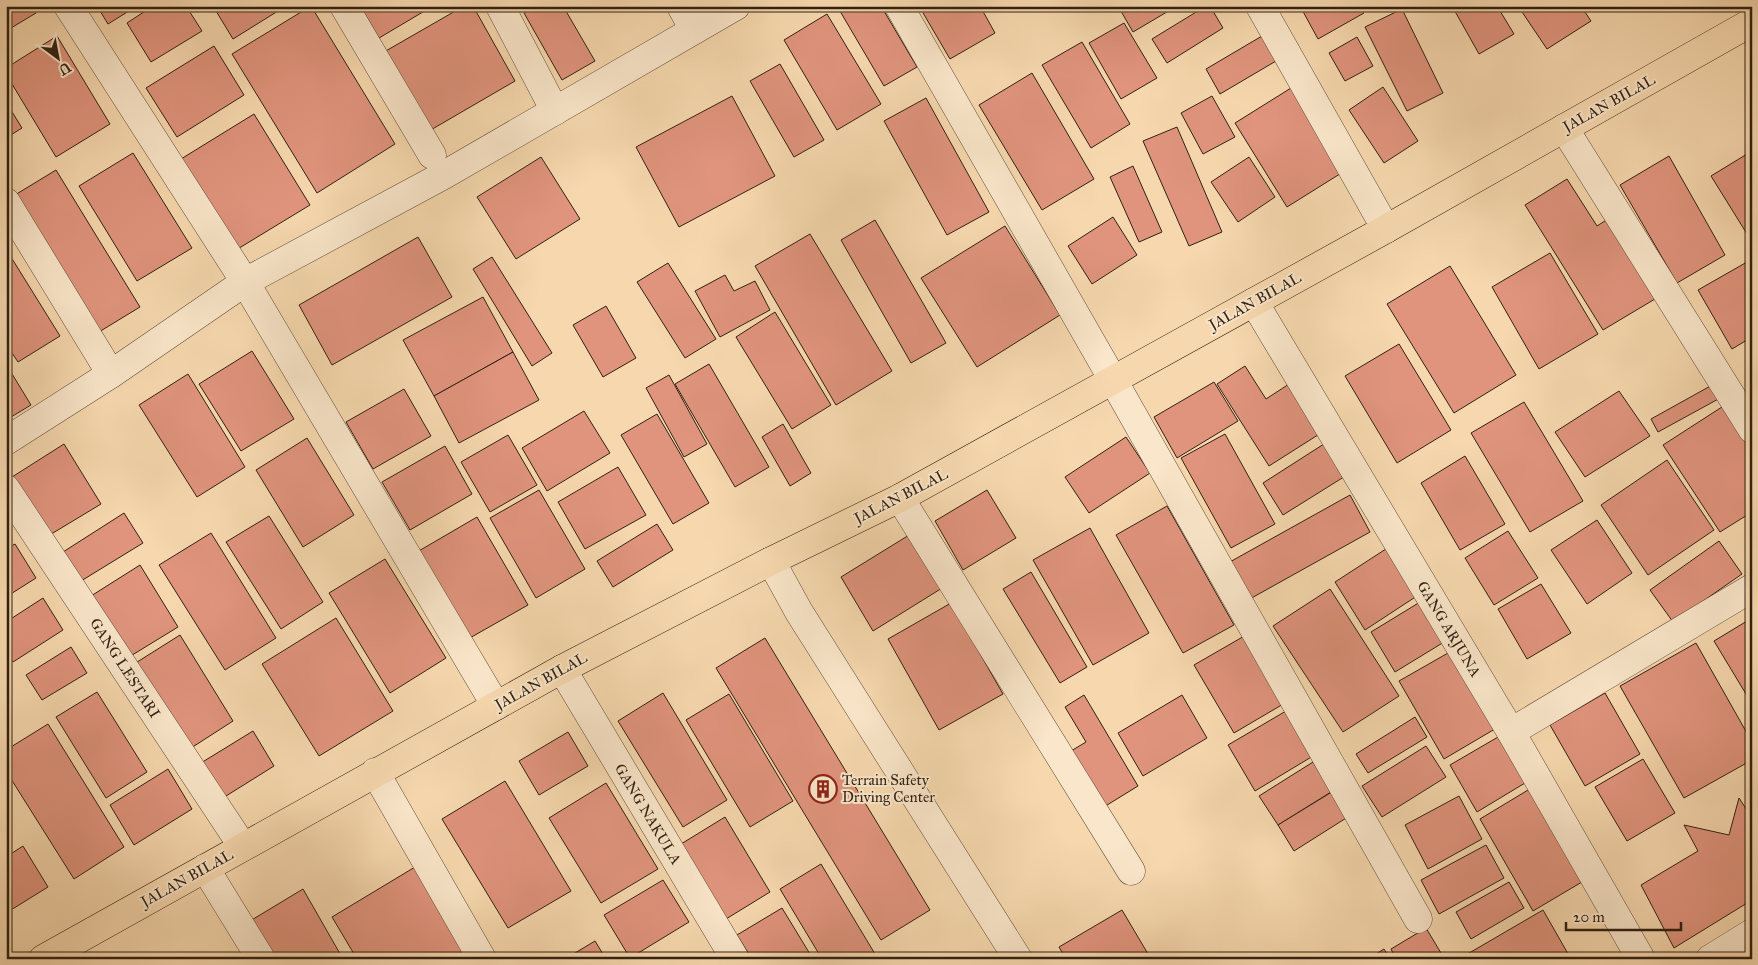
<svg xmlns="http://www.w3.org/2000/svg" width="1758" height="965" font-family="'IM FELL Great Primer',serif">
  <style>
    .building { fill: #e0947d; stroke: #302113 }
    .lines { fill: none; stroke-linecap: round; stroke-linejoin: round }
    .minor-casing { stroke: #624f3a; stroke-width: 29 }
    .major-casing { stroke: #302113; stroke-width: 29 }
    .minor { stroke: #fae6ca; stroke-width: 28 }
    .major { stroke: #f7d8ae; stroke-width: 28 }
    .labels { text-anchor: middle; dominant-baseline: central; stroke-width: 4; stroke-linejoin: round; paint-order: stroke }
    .street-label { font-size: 15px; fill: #302113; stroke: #fae6ca }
    .poi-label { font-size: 15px; fill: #302113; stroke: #fae6ca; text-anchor: start }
  </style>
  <rect width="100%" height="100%" fill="#f7d8ae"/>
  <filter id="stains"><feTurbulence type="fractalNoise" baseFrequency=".004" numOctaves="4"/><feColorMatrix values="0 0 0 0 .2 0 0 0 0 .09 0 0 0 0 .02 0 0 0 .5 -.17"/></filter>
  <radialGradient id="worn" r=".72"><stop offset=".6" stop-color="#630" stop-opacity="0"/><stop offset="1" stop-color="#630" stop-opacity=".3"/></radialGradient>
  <g class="building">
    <polygon points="6,6 32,6 36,13 6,31"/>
    <polygon points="97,6 137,6 108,24"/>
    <polygon points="153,6 186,6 202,31 151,62 127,23"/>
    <polygon points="213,6 286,6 233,39"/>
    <polygon points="311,6 395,144 317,193 232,54"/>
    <polygon points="360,6 433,6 379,38"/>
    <polygon points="464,6 473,6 515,81 429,131 384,52"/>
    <polygon points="536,6 563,6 595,61 562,80 524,13"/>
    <polygon points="837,6 881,6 917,67 884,86"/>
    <polygon points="919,6 980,6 995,33 950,59"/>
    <polygon points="1118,6 1177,6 1133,32"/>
    <polygon points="1206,6 1210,6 1223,28 1167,63 1152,39"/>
    <polygon points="1300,6 1360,6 1364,13 1318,39"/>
    <polygon points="1452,6 1497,6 1514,34 1479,54"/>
    <polygon points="1518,6 1581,6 1591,21 1547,49"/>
    <polygon points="1402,9 1443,93 1407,111 1365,27"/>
    <polygon points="827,14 881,104 837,130 784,40"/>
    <polygon points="1124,23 1157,78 1121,99 1089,43"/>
    <polygon points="57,36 110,124 56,157 6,74 6,68"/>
    <polygon points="1262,36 1276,61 1220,94 1206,69"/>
    <polygon points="1357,37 1373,66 1345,81 1329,53"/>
    <polygon points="1082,42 1130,124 1091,148 1042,65"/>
    <polygon points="214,46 244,95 177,137 146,88"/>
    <polygon points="780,64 824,140 794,157 750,81"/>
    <polygon points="1032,73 1094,179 1042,210 979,105"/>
    <polygon points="1383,87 1418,141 1384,163 1349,110"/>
    <polygon points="1291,88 1343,172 1287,207 1235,123"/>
    <polygon points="732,96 775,176 679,227 636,147"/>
    <polygon points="1212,96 1235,137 1203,154 1181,113"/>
    <polygon points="926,98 989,212 947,235 884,121"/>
    <polygon points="6,102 22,128 6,138"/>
    <polygon points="254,114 310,205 236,250 181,159"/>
    <polygon points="1177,127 1222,232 1189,246 1143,141"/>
    <polygon points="1752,151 1752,242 1711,176"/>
    <polygon points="133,153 192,248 137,281 79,186"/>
    <polygon points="1669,156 1725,255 1677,283 1620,185"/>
    <polygon points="541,157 580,219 516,259 477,197"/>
    <polygon points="1249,157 1275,197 1238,222 1211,182"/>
    <polygon points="1133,166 1162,232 1139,242 1110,177"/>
    <polygon points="56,170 140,307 94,335 10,198"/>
    <polygon points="1567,179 1597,226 1611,217 1660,296 1603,330 1525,205"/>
    <polygon points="1113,217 1137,255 1092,284 1068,246"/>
    <polygon points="875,220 946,343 911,363 841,240"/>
    <polygon points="1005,226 1060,315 977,367 921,278"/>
    <polygon points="810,234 892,371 836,405 755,266"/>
    <polygon points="418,237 452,297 332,365 299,305"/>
    <polygon points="6,249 60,336 18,362 6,344"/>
    <polygon points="1550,253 1598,334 1539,369 1492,287"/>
    <polygon points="492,257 552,353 532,366 473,269"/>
    <polygon points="1747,262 1752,270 1752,337 1732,349 1698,290"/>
    <polygon points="668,263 716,339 685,358 637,282"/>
    <polygon points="1450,266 1516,375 1454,413 1387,304"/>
    <polygon points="725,275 734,291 755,281 770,310 720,337 695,291"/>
    <polygon points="483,297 513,352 434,396 403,340"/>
    <polygon points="606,306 636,358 603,377 573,325"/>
    <polygon points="775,312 831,405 792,429 736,337"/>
    <polygon points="1399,344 1451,430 1397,463 1345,376"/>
    <polygon points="252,351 294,419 241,451 199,384"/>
    <polygon points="513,352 539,400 459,443 434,396"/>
    <polygon points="6,364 31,405 6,420"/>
    <polygon points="709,364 769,467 735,487 675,384"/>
    <polygon points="1245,366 1266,399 1289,384 1321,433 1269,466 1217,384"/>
    <polygon points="188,374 245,467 197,497 139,405"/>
    <polygon points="669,375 707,444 684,457 646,388"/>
    <polygon points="1214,382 1238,421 1177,458 1154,417"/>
    <polygon points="1714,384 1722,397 1658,432 1651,419"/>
    <polygon points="404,389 431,436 373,469 346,422"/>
    <polygon points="1619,391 1650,436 1585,477 1555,432"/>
    <polygon points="1524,402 1583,501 1530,532 1471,433"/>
    <polygon points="1725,405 1752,446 1752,512 1720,532 1663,445"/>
    <polygon points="584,411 610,453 547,491 522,448"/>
    <polygon points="657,414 709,503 673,524 621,435"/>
    <polygon points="783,424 811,473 790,486 762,437"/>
    <polygon points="1225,434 1275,524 1231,548 1181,458"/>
    <polygon points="508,435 537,485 490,512 461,462"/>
    <polygon points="1126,437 1150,473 1089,513 1065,477"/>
    <polygon points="307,438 354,515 303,547 256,470"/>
    <polygon points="1327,442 1347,475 1283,515 1263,483"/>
    <polygon points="64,444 101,504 48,536 12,477"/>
    <polygon points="445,446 472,494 410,530 382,482"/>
    <polygon points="1465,456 1505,524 1460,550 1421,483"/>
    <polygon points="1667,460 1714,530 1648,575 1601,505"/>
    <polygon points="618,467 646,515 585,549 558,502"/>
    <polygon points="539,490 585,569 536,598 490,518"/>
    <polygon points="987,490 1016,538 963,570 935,521"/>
    <polygon points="1350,495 1370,532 1248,600 1228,563"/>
    <polygon points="1167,506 1234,625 1183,653 1116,535"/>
    <polygon points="124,513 143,543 81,581 63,552"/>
    <polygon points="269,516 323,602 281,629 226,542"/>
    <polygon points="477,517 528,605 468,639 417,552"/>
    <polygon points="1597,520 1632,573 1587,604 1551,550"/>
    <polygon points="657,524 673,550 613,587 597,561"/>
    <polygon points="1090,528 1149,633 1093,665 1033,560"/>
    <polygon points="6,531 11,538 6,541"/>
    <polygon points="1508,531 1538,578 1494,605 1465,558"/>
    <polygon points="914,532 947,585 873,631 841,577"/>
    <polygon points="211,533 276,638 225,670 159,565"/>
    <polygon points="1719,541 1742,574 1673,622 1650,590"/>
    <polygon points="15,544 36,578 6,597 6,549"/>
    <polygon points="1392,545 1423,592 1365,630 1335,582"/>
    <polygon points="385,559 446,658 390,693 329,593"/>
    <polygon points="140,565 178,627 129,657 91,596"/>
    <polygon points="1031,572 1087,667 1060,683 1003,589"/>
    <polygon points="1541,584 1571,633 1527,659 1498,609"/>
    <polygon points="1330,589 1399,696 1343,732 1273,626"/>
    <polygon points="43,598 63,630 13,662 6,651 6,622"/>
    <polygon points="1425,599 1449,639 1395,672 1371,632"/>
    <polygon points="951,603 1003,694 939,730 888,639"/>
    <polygon points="336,618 393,711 319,756 262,664"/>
    <polygon points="1752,618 1752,704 1714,641"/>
    <polygon points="180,635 233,721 188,750 134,664"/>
    <polygon points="1246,635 1285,703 1234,733 1194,665"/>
    <polygon points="765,638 930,910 881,940 716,668"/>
    <polygon points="1696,643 1752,742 1752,760 1684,798 1620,686"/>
    <polygon points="71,647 87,673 42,700 26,675"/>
    <polygon points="1455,649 1500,726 1444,759 1399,681"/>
    <polygon points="97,692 147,772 106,798 56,717"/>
    <polygon points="663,693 727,800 683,827 618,721"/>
    <polygon points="1605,693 1640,754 1585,786 1550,725"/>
    <polygon points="729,694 793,801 750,827 686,720"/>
    <polygon points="1084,695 1138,786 1099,810 1066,754 1086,742 1065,707"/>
    <polygon points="1182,695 1207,738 1143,776 1118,733"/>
    <polygon points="1286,711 1313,756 1255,791 1228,745"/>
    <polygon points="1415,717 1427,737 1368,773 1356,754"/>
    <polygon points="48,724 124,847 74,879 6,771 6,750"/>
    <polygon points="253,731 274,766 218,801 196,766"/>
    <polygon points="568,732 588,766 539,795 519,761"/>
    <polygon points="1498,737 1525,783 1477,812 1450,765"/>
    <polygon points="1426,746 1446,777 1382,817 1362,786"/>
    <polygon points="1643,759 1675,813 1627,841 1595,787"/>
    <polygon points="1313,762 1331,792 1278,825 1259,796"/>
    <polygon points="168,769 192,809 134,845 110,805"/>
    <polygon points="505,781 571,891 508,928 442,819"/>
    <polygon points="606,783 658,869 601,903 549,818"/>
    <polygon points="1533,787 1587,879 1533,911 1480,819"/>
    <polygon points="1335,790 1351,815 1294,851 1278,825"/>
    <polygon points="1459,796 1482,839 1428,869 1405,825"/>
    <polygon points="1739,798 1752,818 1752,900 1674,948 1641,885 1698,851 1684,825 1729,835"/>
    <polygon points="725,817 770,892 726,919 681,844"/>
    <polygon points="1486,845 1504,878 1439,914 1421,880"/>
    <polygon points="23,846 48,887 6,913 6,857"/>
    <polygon points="821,864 878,959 822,959 780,889"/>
    <polygon points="415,867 471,959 357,959 332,917"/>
    <polygon points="663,880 689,922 630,958 604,915"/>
    <polygon points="1509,882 1524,908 1471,939 1456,912"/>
    <polygon points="303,889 343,959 273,959 250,921"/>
    <polygon points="782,908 813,959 752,959 737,935"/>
    <polygon points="1122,910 1151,959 1066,959 1059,947"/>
    <polygon points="1543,910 1571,959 1466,959 1464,956"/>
    <polygon points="1426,928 1444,958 1396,959 1391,949"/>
    <polygon points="595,941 606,959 565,959"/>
    <polygon points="1384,949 1390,959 1368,959"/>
  </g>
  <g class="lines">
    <defs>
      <g id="minor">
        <polyline points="68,6 245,282 496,706"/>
        <polyline points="344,6 432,155"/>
        <polyline points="500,6 555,111"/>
        <polyline points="681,6 694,30"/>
        <polyline points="899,6 1113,380 1418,919"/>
        <polyline points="1260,6 1386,229"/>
        <polyline points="1564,128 1752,429"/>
        <polyline points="6,202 111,374"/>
        <polyline points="1254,302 1511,732 1641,959"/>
        <polyline points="6,441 111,374 245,282 444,175 736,6"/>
        <polyline points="6,489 243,847"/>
        <polyline points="900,498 1131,871"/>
        <polyline points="771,561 799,612 1018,959"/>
        <polyline points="562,669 735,959"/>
        <polyline points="1511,732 1752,588"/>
        <polyline points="375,772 482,959"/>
        <polyline points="205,868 261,959"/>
        <polyline points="1710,959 1752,933"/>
      </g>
      <polyline id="major" points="43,959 562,669 771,561 900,498 1386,229 1752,22"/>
    </defs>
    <use href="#minor" class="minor-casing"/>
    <use href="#major" class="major-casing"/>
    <use href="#minor" class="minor"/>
    <use href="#major" class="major"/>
  </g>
  <defs>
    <symbol id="building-ring" viewBox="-11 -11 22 22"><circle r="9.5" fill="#fae6ca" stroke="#8f2418" stroke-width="1.5"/><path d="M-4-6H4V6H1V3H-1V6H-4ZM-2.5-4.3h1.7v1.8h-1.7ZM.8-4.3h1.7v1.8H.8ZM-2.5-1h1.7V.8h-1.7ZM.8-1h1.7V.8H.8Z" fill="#8f2418"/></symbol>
  </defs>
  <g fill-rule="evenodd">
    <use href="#building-ring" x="807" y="773" width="32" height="32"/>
  </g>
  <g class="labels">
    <g class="street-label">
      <text transform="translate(1609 103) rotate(-29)">JALAN BILAL</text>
      <text transform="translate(1255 301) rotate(-29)">JALAN BILAL</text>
      <text transform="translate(901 496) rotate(-27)">JALAN BILAL</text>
      <text transform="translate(1449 629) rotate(59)">GANG ARJUNA</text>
      <text transform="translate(125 668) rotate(57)">GANG LESTARI</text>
      <text transform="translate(541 681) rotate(-29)">JALAN BILAL</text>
      <text transform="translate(648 814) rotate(59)">GANG NAKULA</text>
      <text transform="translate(187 878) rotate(-29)">JALAN BILAL</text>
    </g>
    <g class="poi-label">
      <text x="842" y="780">Terrain Safety<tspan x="842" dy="17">Driving Center</tspan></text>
    </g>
  </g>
  <rect width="1758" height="965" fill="none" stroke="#f7d8ae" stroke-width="25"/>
  <rect x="8" y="8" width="1743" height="950" fill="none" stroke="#302113" stroke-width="2.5"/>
  <rect x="12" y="12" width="1733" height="940" fill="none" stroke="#302113"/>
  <g transform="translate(58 58) rotate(148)" stroke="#fae6ca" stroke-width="4" paint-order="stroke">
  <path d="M0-4L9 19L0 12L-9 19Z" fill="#302113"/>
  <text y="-8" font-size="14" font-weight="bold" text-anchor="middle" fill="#302113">U</text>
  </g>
  <path d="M1566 922v8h115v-8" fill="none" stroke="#302113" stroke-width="2.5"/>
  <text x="1573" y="922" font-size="15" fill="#302113" stroke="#fae6ca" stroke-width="4" paint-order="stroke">20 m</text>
  <rect width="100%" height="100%" filter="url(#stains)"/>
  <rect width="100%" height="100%" fill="url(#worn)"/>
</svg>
